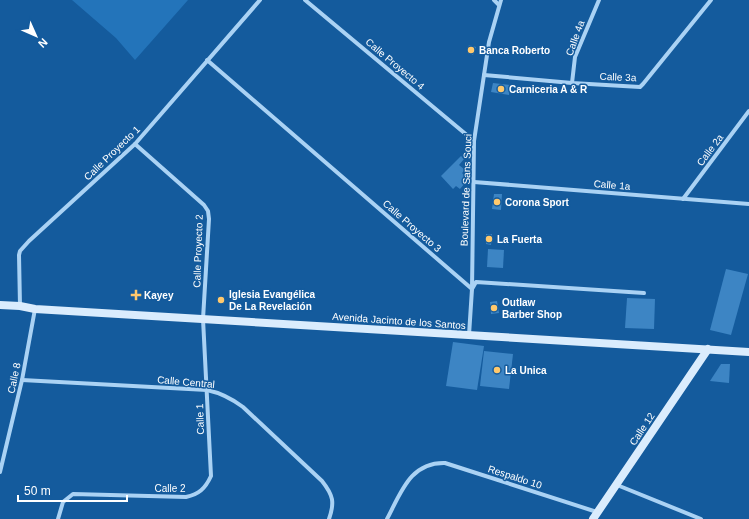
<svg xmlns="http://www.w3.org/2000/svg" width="749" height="519" font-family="Helvetica,sans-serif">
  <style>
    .green { fill: #2374ba }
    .building { fill: #3d85c4 }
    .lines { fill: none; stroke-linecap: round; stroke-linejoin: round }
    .minor { stroke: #aad2f4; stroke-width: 4 }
    .secondary { stroke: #daecfd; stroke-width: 8 }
    .poi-dot { fill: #ffc96d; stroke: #145b9d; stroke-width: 1.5 }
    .labels { text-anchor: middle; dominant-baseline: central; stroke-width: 3; stroke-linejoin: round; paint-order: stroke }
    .street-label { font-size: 10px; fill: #fff; stroke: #145b9d }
    .poi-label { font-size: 10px; font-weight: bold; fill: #fff; stroke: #145b9d; text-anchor: start }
  </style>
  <rect width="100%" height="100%" fill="#145b9d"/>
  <polygon class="green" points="72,0 188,0 135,60 116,38"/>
  <g class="building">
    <polygon points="469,45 476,47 473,55 467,52"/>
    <polygon points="493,83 510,85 509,95 491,92"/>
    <polygon points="461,156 464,159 459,165 465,170 462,173 466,177 463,180 465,183 460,189 456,186 453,189 441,176"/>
    <polygon points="494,194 502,194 501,210 492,209"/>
    <polygon points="486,234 492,234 491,245 486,244"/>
    <polygon points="488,249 504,250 503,268 487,267"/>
    <polygon points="726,269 748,274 731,335 710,330"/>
    <polygon points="627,298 655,299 654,329 625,328"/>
    <polygon points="497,301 499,313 491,314 490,302"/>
    <polygon points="453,342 484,346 477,390 446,386"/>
    <polygon points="484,351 513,354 509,389 480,386"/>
    <polygon points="721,364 730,364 729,383 710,381"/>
  </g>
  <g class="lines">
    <g class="minor">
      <polyline points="305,0 474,141"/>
      <polyline points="494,0 499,5"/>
      <polyline points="207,60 472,289 476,282 644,293"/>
      <polyline points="484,75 572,83 640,87 643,84 711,0"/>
      <polyline points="572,83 575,57 599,0"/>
      <polyline points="474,182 749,204"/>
      <polyline points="683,199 749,111"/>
      <polyline points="20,306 19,255 20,251 29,241 135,144 260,0"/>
      <polyline points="469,335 472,289 474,141 489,42 501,0"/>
      <path d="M22,380L207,390C221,393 231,398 243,407L322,481C333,495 335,502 329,519"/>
      <polyline points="0,472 22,380 35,309"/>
      <polyline points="617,485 701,519"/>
      <path d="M58,519L63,502L73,494L186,497C199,494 205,489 211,476L203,319L209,219L208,211L204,205L135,144"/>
      <path d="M387,519C401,493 410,462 445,463L597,512"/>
    </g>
    <g class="secondary">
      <polyline points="0,305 20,306 35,309 749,352"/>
      <polyline points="593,519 708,349"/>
    </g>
  </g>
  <g class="poi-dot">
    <circle cx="471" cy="50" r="4"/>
    <circle cx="501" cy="89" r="4"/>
    <circle cx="497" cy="202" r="4"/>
    <circle cx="489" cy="239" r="4"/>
    <path d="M134 289h4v4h4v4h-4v4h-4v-4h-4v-4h4z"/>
    <circle cx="221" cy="300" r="4"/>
    <circle cx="494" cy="308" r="4"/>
    <circle cx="497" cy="370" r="4"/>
  </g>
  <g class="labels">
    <g class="street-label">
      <text transform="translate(575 38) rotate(-70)">Calle 4a</text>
      <text transform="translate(395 64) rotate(40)">Calle Proyecto 4</text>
      <text transform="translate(618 77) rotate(2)">Calle 3a</text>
      <text transform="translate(710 150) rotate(-53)">Calle 2a</text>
      <text transform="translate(112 153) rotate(-44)">Calle Proyecto 1</text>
      <text transform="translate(612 185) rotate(5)">Calle 1a</text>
      <text transform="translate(466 190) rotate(-88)">Boulevard de Sans Souci</text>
      <text transform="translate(412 226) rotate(41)">Calle Proyecto 3</text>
      <text transform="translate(198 251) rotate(-88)">Calle Proyecto 2</text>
      <text transform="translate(399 321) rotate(4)">Avenida Jacinto de los Santos</text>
      <text transform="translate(14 378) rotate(-78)">Calle 8</text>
      <text transform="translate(186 382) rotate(5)">Calle Central</text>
      <text transform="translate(200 419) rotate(-92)">Calle 1</text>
      <text transform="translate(642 429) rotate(-56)">Calle 12</text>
      <text transform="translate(515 477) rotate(18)">Respaldo 10</text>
      <text x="170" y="488">Calle 2</text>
    </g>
    <g class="poi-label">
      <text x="479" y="50">Banca Roberto</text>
      <text x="509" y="89">Carniceria A &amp; R</text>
      <text x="505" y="202">Corona Sport</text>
      <text x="497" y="239">La Fuerta</text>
      <text x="229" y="294">Iglesia Evangélica<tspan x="229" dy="12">De La Revelación</tspan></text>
      <text x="144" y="295">Kayey</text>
      <text x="502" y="302">Outlaw<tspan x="502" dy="12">Barber Shop</tspan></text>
      <text x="505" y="370">La Unica</text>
    </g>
  </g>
  <g transform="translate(36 36) rotate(135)" stroke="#145b9d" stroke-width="3" paint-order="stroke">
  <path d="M0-3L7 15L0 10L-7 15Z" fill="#ffffff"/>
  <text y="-6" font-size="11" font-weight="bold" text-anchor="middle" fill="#ffffff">N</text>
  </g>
  <path d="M18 495v6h109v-6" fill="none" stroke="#ffffff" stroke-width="2"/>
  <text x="24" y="495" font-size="12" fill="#ffffff" stroke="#145b9d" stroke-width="3" paint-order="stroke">50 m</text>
</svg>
